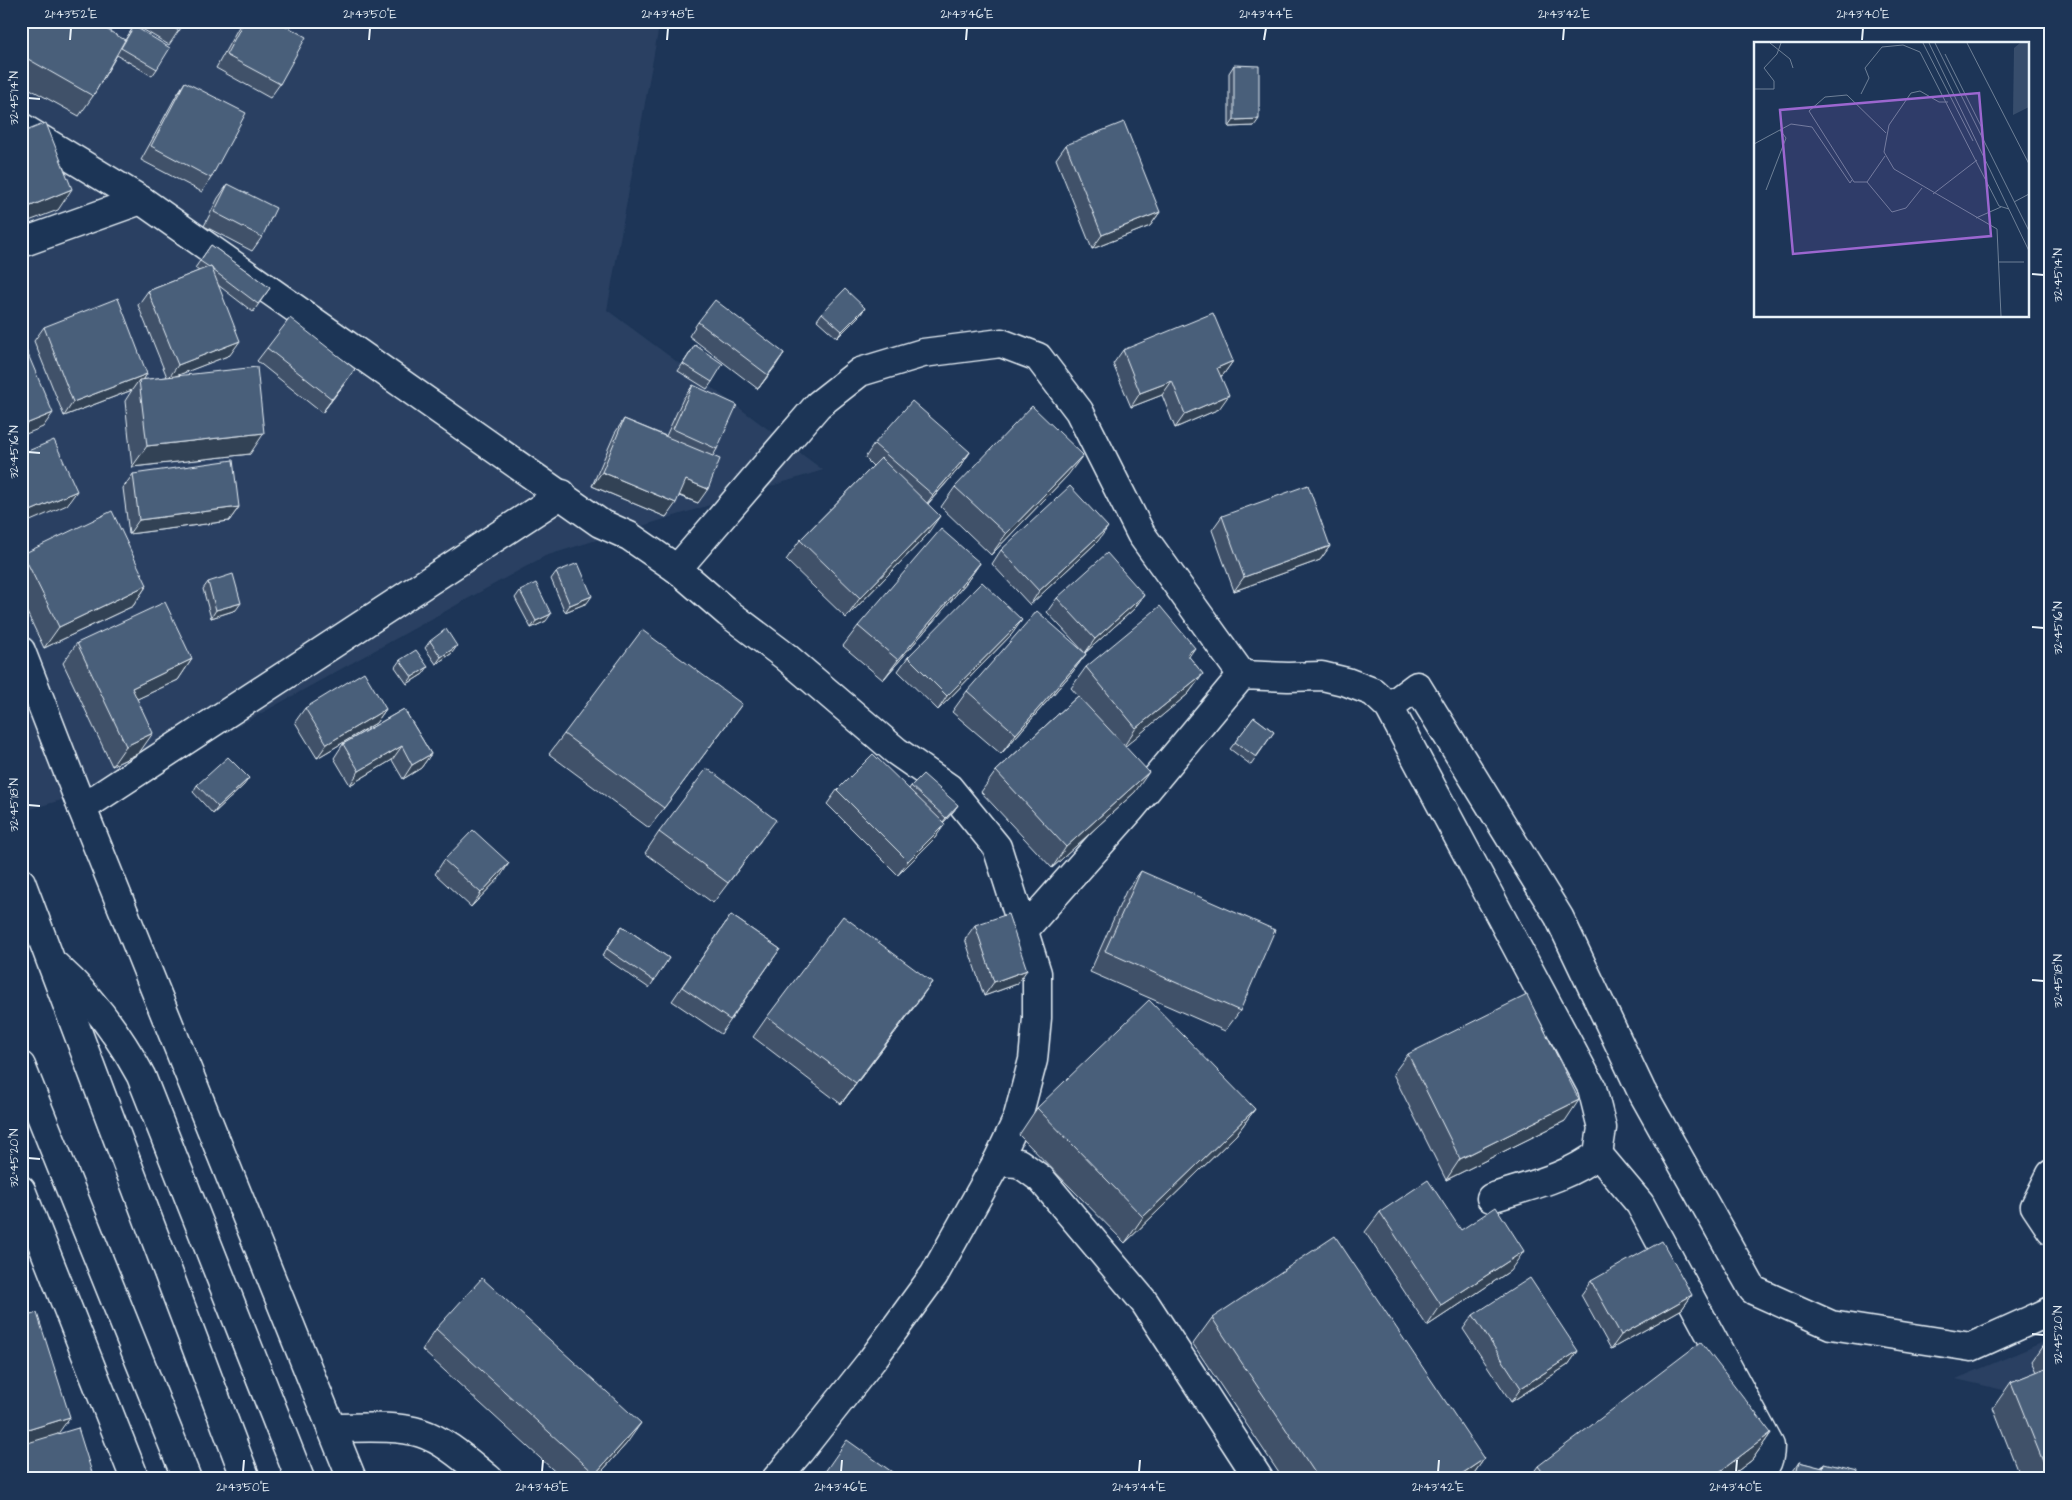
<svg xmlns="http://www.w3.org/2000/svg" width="2072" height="1500" font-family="'Architects Daughter',sans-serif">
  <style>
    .built { fill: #2a4162 }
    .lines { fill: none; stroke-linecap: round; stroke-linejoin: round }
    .minor-casing { stroke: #e8f1f8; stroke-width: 31 }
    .major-casing { stroke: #e8f1f8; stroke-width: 31 }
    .minor { stroke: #1d3557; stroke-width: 28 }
    .major { stroke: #1d3557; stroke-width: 28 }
    .wall { fill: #3f5169; stroke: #e8f1f8 }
    .shaded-wall { fill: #334255; stroke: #e8f1f8 }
    .building { fill: #495e7a; stroke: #e8f1f8 }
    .ticks { fill: none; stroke: #e8f1f8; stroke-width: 2 }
    .inset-road { fill: none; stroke: #6e8097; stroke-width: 1 }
    .view { fill: #9c67d0; fill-opacity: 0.15; stroke: #9c67d0; stroke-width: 2.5 }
    .inset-edge { fill: none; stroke: #e8f1f8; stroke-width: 2.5 }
    .neatline { fill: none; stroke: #e8f1f8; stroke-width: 2 }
    .ticks-label { font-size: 12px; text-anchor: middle; fill: #e8f1f8 }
  </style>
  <rect width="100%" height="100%" fill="#1d3557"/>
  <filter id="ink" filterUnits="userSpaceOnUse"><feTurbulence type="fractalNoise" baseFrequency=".02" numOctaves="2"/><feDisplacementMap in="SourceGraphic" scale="10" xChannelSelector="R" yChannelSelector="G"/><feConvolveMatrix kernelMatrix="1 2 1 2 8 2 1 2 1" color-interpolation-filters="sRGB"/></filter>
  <g filter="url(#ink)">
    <g class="built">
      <polygon points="21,21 660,21 607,310 823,470 545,556 155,772 21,812"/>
      <polygon points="2051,1339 2051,1401 1956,1379"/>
    </g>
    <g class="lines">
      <defs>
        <g id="minor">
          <polyline points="21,127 141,200 600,523 629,536 677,569 728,613 785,656 896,751 949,788 997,847 1037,973 1037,1018 1033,1060 1017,1120 997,1162 934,1275 872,1360 800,1451 776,1479"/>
          <polyline points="21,243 141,200"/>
          <polyline points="677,569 818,405 860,372 923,353 1001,343 1038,357 1079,411 1141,534 1242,675"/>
          <polyline points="21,651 82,808 352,1479"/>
          <polyline points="1389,707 1417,686 1559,917 1641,1090 1753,1290 1831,1325 1971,1347 2051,1311"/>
          <polyline points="82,808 562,494"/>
          <path d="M1024,930L1130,810L1242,675L1288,677L1322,676L1347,682L1373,692L1389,707L1592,1088L1602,1128L1598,1154C1567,1178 1528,1186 1491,1198"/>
          <path d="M1598,1154L1640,1204L1770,1446C1770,1463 1765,1470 1750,1479"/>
          <polyline points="997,1162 1019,1163 1041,1179 1145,1303 1259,1479"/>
          <polyline points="2051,1174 2035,1206 2051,1230"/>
          <path d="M331,1428C359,1428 396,1425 421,1433C446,1441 469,1463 489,1479"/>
        </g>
        <g id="major">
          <polyline points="21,882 246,1479"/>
          <path d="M56,966C92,998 118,1033 141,1076L300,1479"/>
          <polyline points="21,1066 187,1479"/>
          <polyline points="21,1190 135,1479"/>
        </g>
      </defs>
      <use href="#minor" class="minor-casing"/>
      <use href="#major" class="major-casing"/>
      <use href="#minor" class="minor"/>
      <use href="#major" class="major"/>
    </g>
    <g class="wall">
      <polygon points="21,21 125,40 134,26 157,69 152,76 117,55 93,96 79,116 21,84"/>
      <polygon points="129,21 185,21 169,45"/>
      <polygon points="242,21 277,21 280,84 270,98 216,68"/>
      <polygon points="1234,65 1254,126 1229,127 1229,73"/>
      <polygon points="185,82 211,178 202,192 141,160 176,96"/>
      <polygon points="1066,145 1160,212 1150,226 1092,249 1056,159"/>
      <polygon points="228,184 262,237 252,251 204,226 218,198"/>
      <polygon points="211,245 270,288 253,312 218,285 230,355 175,376 250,454 132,467 125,401 132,390 64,416 34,341 44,327 147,374 143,380 167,377 138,305 148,291 199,271 195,268"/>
      <polygon points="865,308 860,315 837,338 817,320 822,313"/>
      <polygon points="698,322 784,353 758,389 689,336"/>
      <polygon points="695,345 712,382 707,389 678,371"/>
      <polygon points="267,348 345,383 322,413 257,361"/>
      <polygon points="1123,350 1233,361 1223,375 1221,376 1219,409 1175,428 1162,395 1131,407 1113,364"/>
      <polygon points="693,385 717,449 713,456 698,503 679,496 666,517 592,486 615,433 624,419 666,436 683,399"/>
      <polygon points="874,444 970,452 961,466 928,504 926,536 846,618 786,560 800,540 873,466 865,458"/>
      <polygon points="133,474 239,507 229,521 129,534 123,488"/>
      <polygon points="1068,475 991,555 941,507 955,487"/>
      <polygon points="1222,516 1330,546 1320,560 1234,591 1212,530"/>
      <polygon points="1098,541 1030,605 992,564 1001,550"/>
      <polygon points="23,554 147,585 133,606 44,648 21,600 21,557"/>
      <polygon points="980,563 966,583 883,680 843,646 858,626"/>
      <polygon points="556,572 587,603 565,612 551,579"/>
      <polygon points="208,582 236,610 211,618 203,589"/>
      <polygon points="520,591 546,621 531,628 515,598"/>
      <polygon points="1144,595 1134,609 1085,653 1047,612 1057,598"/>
      <polygon points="1012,634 938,710 898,671 908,657"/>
      <polygon points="430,641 452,653 436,664 425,648"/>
      <polygon points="77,643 192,659 178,680 137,699 139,753 112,766 63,663"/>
      <polygon points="1086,654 1071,674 1001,754 952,712 967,691"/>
      <polygon points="1189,657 1203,674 1188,694 1125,746 1135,792 1052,868 981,792 996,771 1078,696 1071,688 1086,667"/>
      <polygon points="400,660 423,674 407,684 395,667"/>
      <polygon points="742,704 649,828 549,754 564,734"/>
      <polygon points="305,708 386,709 376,723 317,758 295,722"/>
      <polygon points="404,709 431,754 421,768 403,779 392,760 350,785 334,758 343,744"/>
      <polygon points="1254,717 1274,732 1251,765 1230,749"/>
      <polygon points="197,785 244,785 213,814 193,792"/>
      <polygon points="911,786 958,805 953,812 943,823 935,838 898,875 827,804 837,790 909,789"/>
      <polygon points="659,832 761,840 713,903 645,853"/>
      <polygon points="444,860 500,877 471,907 435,874"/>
      <polygon points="1141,871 1240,1011 1225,1031 1090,972 1126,891"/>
      <polygon points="731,915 780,949 721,1034 672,1001"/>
      <polygon points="975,925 1017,984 984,996 965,939"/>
      <polygon points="622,926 669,958 649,988 602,956"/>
      <polygon points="918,1002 841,1104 753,1037 767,1017"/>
      <polygon points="1408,1054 1565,1121 1446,1180 1393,1074"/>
      <polygon points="1037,1108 1255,1109 1236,1135 1125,1243 1019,1135"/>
      <polygon points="1380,1212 1461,1230 1510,1271 1427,1326 1365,1232"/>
      <polygon points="1591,1281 1692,1295 1682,1309 1611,1349 1581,1295"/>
      <polygon points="1473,1315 1578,1351 1568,1365 1511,1402 1463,1329"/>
      <polygon points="1212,1318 1484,1459 1470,1479 1283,1479 1193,1344"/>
      <polygon points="436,1329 627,1443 595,1479 563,1479 422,1350"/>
      <polygon points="2051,1334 2051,1479 2021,1479 1993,1408 2011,1382 2037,1372 2032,1361"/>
      <polygon points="1771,1433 1752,1460 1727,1479 1529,1479 1538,1466"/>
      <polygon points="1799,1462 1821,1468 1824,1463 1856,1478 1861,1479 1788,1479"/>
    </g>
    <g class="shaded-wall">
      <polygon points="1259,119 1254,126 1229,127 1234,120"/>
      <polygon points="29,123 21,133 21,126"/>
      <polygon points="72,189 58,210 21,224 21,210"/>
      <polygon points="1160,212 1150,226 1092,249 1102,235"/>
      <polygon points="865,308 860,315 837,338 842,331"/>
      <polygon points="240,341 230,355 168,379 178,365"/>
      <polygon points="784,353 775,367 758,389 768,375"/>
      <polygon points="1233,361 1223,375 1208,382 1217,368"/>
      <polygon points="355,369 345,383 322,413 332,399"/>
      <polygon points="147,374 140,385 139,380 132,390 64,416 73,402"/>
      <polygon points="1172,381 1162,395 1131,407 1140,393"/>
      <polygon points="1229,395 1219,409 1175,428 1185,414"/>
      <polygon points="53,413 43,427 21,436 21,426"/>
      <polygon points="264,433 250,454 132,467 147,446"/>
      <polygon points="970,452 961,466 923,509 933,495"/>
      <polygon points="1083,455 1068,475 991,555 1006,534"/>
      <polygon points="602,472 676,503 666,517 592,486"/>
      <polygon points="686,480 708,489 698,503 676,494"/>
      <polygon points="77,491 67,505 21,525 21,515"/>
      <polygon points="239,507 229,521 129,534 139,520"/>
      <polygon points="940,516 926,536 846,618 860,598"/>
      <polygon points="1108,527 1098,541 1030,605 1039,591"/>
      <polygon points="1330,546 1320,560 1234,591 1244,577"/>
      <polygon points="980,563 966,583 883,680 898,660"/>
      <polygon points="147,585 133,606 44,648 59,627"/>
      <polygon points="1144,595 1134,609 1085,653 1095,639"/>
      <polygon points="592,596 587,603 565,612 570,605"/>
      <polygon points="241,603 236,610 211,618 216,610"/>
      <polygon points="551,614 546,621 531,628 536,621"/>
      <polygon points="1022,620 1012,634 938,710 947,696"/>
      <polygon points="457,646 452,653 436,664 441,657"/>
      <polygon points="1195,648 1181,668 1187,654"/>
      <polygon points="1086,654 1071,674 1001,754 1016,734"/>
      <polygon points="192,659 178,680 118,708 132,688"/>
      <polygon points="428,667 423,674 407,684 412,677"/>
      <polygon points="1203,674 1188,694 1122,749 1136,728"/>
      <polygon points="386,709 376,723 317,758 327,744"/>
      <polygon points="153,733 139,753 112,766 126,746"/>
      <polygon points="402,746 392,760 350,785 359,771"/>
      <polygon points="431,754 421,768 403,779 412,765"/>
      <polygon points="1149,772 1135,792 1052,868 1066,847"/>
      <polygon points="249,778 244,785 213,814 218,807"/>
      <polygon points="958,805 953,812 941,825 946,818"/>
      <polygon points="945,824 935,838 898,875 908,861"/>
      <polygon points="509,863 500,877 471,907 481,893"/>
      <polygon points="1027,970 1017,984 984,996 994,982"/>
      <polygon points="932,982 918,1002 841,1104 856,1083"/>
      <polygon points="1579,1100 1565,1121 1446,1180 1460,1159"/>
      <polygon points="1255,1109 1236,1135 1125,1243 1143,1217"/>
      <polygon points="1524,1251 1510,1271 1427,1326 1441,1305"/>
      <polygon points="1692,1295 1682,1309 1611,1349 1621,1335"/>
      <polygon points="1578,1351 1568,1365 1511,1402 1521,1388"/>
      <polygon points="70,1417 55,1438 21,1448 21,1432"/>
      <polygon points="641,1423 627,1443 595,1479 591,1479 595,1474"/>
      <polygon points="1771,1433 1752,1460 1727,1479 1710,1479"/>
      <polygon points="1484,1459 1470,1479 1454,1479"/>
    </g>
    <g class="building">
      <polygon points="21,21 92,21 125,40 93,96 21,55"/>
      <polygon points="162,21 185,21 179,31"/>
      <polygon points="244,21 277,21 306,37 280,84 226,55"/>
      <polygon points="134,26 170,48 157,69 121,48"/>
      <polygon points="1234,65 1259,66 1259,119 1234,120"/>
      <polygon points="185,82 246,113 211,178 151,146"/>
      <polygon points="21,117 29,123 21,126"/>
      <polygon points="1124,122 1160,212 1102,235 1066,145"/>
      <polygon points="46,123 72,189 21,210 21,133"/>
      <polygon points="228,184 276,208 262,237 214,212"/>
      <polygon points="211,245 270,288 258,304 213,270 211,266 209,267 200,261"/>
      <polygon points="211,266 240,341 178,365 148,291"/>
      <polygon points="845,289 865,308 842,331 822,313"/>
      <polygon points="118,298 147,374 73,402 44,327"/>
      <polygon points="715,300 784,353 768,375 698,322"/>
      <polygon points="1213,313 1233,361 1217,368 1229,395 1185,414 1172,381 1140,393 1123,350"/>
      <polygon points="290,318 355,369 332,399 267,348"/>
      <polygon points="21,338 53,413 21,426"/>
      <polygon points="695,345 723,364 712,382 683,364"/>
      <polygon points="257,367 264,433 147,446 139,380"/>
      <polygon points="693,385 737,405 717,449 673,429"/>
      <polygon points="912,401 970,452 933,495 874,444"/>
      <polygon points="1032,406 1083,455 1006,534 955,487"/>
      <polygon points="624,419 720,459 708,489 686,480 676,503 602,472"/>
      <polygon points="54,440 77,491 21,515 21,454"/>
      <polygon points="881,458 940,516 860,598 800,540"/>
      <polygon points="233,460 239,507 139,520 133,474"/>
      <polygon points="1308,485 1330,546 1244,577 1222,516"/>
      <polygon points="1070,486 1108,527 1039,591 1001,550"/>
      <polygon points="112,511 147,585 59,627 23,554"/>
      <polygon points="941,529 980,563 898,660 858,626"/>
      <polygon points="1107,553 1144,595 1095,639 1057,598"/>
      <polygon points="578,563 592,596 570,605 556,572"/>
      <polygon points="233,574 241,603 216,610 208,582"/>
      <polygon points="982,582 1022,620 947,696 908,657"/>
      <polygon points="536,583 551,614 536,621 520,591"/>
      <polygon points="165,602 192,659 132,688 153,733 126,746 77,643"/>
      <polygon points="1160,606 1195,648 1187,654 1203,674 1136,728 1086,667"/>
      <polygon points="1037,611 1086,654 1016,734 967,691"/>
      <polygon points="446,629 457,646 441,657 430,641"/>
      <polygon points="642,630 742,704 664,808 564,734"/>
      <polygon points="416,650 428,667 412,677 400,660"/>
      <polygon points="364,672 386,709 327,744 305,708"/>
      <polygon points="1078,696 1149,772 1066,847 996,771"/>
      <polygon points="404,709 431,754 412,765 402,746 359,771 343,744"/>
      <polygon points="1254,717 1274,732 1256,757 1235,742"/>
      <polygon points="873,754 945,824 908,861 837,790"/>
      <polygon points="228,757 249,778 218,807 197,785"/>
      <polygon points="707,768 776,820 728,883 659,832"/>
      <polygon points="923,774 958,805 946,818 911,786"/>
      <polygon points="473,830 509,863 481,893 444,860"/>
      <polygon points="1141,871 1275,930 1240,1011 1105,951"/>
      <polygon points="1008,914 1027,970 994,982 975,925"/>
      <polygon points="731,915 780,949 730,1020 682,987"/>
      <polygon points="843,916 932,982 856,1083 767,1017"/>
      <polygon points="622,926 669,958 654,981 607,949"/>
      <polygon points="1527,995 1579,1100 1460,1159 1408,1054"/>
      <polygon points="1149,1000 1255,1109 1143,1217 1037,1108"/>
      <polygon points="1428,1180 1461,1230 1496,1207 1524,1251 1441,1305 1380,1212"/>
      <polygon points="1335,1236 1484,1459 1454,1479 1319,1479 1212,1318"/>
      <polygon points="1662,1241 1692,1295 1621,1335 1591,1281"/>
      <polygon points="482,1278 641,1423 595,1474 436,1329"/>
      <polygon points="1530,1278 1578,1351 1521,1388 1473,1315"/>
      <polygon points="37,1313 70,1417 21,1432 21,1318"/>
      <polygon points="1701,1342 1771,1433 1710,1479 1548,1479 1538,1466"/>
      <polygon points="2051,1366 2051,1479 2050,1479 2011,1382"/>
      <polygon points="78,1428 94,1479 21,1479 21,1445"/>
      <polygon points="847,1440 902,1479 820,1479"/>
      <polygon points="1799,1462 1823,1468 1824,1463 1858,1471 1856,1478 1861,1479 1795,1479"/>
    </g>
  </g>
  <path class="ticks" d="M70,40L71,28M369,40L370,28M667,40L668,28M966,40L967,28M1264,40L1266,28M1563,40L1564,28M1862,40L1863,28M28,98L40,99M2032,274L2044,275M28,452L40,453M2032,627L2044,628M28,805L40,806M2032,980L2044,981M28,1158L40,1159M2032,1334L2044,1335M243,1472L244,1460M542,1472L543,1460M841,1472L842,1460M1139,1472L1140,1460M1438,1472L1439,1460M1736,1472L1737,1460"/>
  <g transform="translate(1754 42)">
    <rect width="275" height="275" fill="#1d3557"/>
    <path d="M266,1H275V65L259,73L260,6Z" fill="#374d6c"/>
    <path class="inset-road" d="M16,1L36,17L39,26M169,1L219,99M175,1L275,209M181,1L275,189M213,1L275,122M191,12L228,86L227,93M0,47H20V39L10,26L23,12L27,1M107,52L115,36L111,26L128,5L149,3L166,10L245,164L255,167M194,60H185L166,49L157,51L135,83L130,110L140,127L243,187L247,274M0,102L37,82L58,85L96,141L98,138M131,114L113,140H100L55,69L71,55L93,53L132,91M113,140L138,170L152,166L168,146M12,148L32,96L26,88M179,152L223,118M260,160L275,152M222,176L247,165M244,220H270"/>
    <path class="view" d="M225,51L237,194L39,212L26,68Z"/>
    <rect width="275" height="275" class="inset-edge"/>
  </g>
  <rect width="2072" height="1500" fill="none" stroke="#1d3557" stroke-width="55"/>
  <rect x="28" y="28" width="2016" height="1444" class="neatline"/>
  <g class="ticks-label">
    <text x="71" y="18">21°43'52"E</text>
    <text x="370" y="18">21°43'50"E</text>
    <text x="668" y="18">21°43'48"E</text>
    <text x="967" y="18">21°43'46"E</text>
    <text x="1266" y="18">21°43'44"E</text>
    <text x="1564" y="18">21°43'42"E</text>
    <text x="1863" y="18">21°43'40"E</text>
    <text transform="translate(14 98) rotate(-90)" y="4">32°45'14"N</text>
    <text transform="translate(2058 275) rotate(-90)" y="4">32°45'14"N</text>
    <text transform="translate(14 452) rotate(-90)" y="4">32°45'16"N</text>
    <text transform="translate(2058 628) rotate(-90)" y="4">32°45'16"N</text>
    <text transform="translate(14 805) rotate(-90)" y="4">32°45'18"N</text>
    <text transform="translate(2058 981) rotate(-90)" y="4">32°45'18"N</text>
    <text transform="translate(14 1158) rotate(-90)" y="4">32°45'20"N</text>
    <text transform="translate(2058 1335) rotate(-90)" y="4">32°45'20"N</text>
    <text x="243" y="1491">21°43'50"E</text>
    <text x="542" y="1491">21°43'48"E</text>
    <text x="841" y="1491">21°43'46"E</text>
    <text x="1139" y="1491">21°43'44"E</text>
    <text x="1438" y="1491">21°43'42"E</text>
    <text x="1736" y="1491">21°43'40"E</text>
  </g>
</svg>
